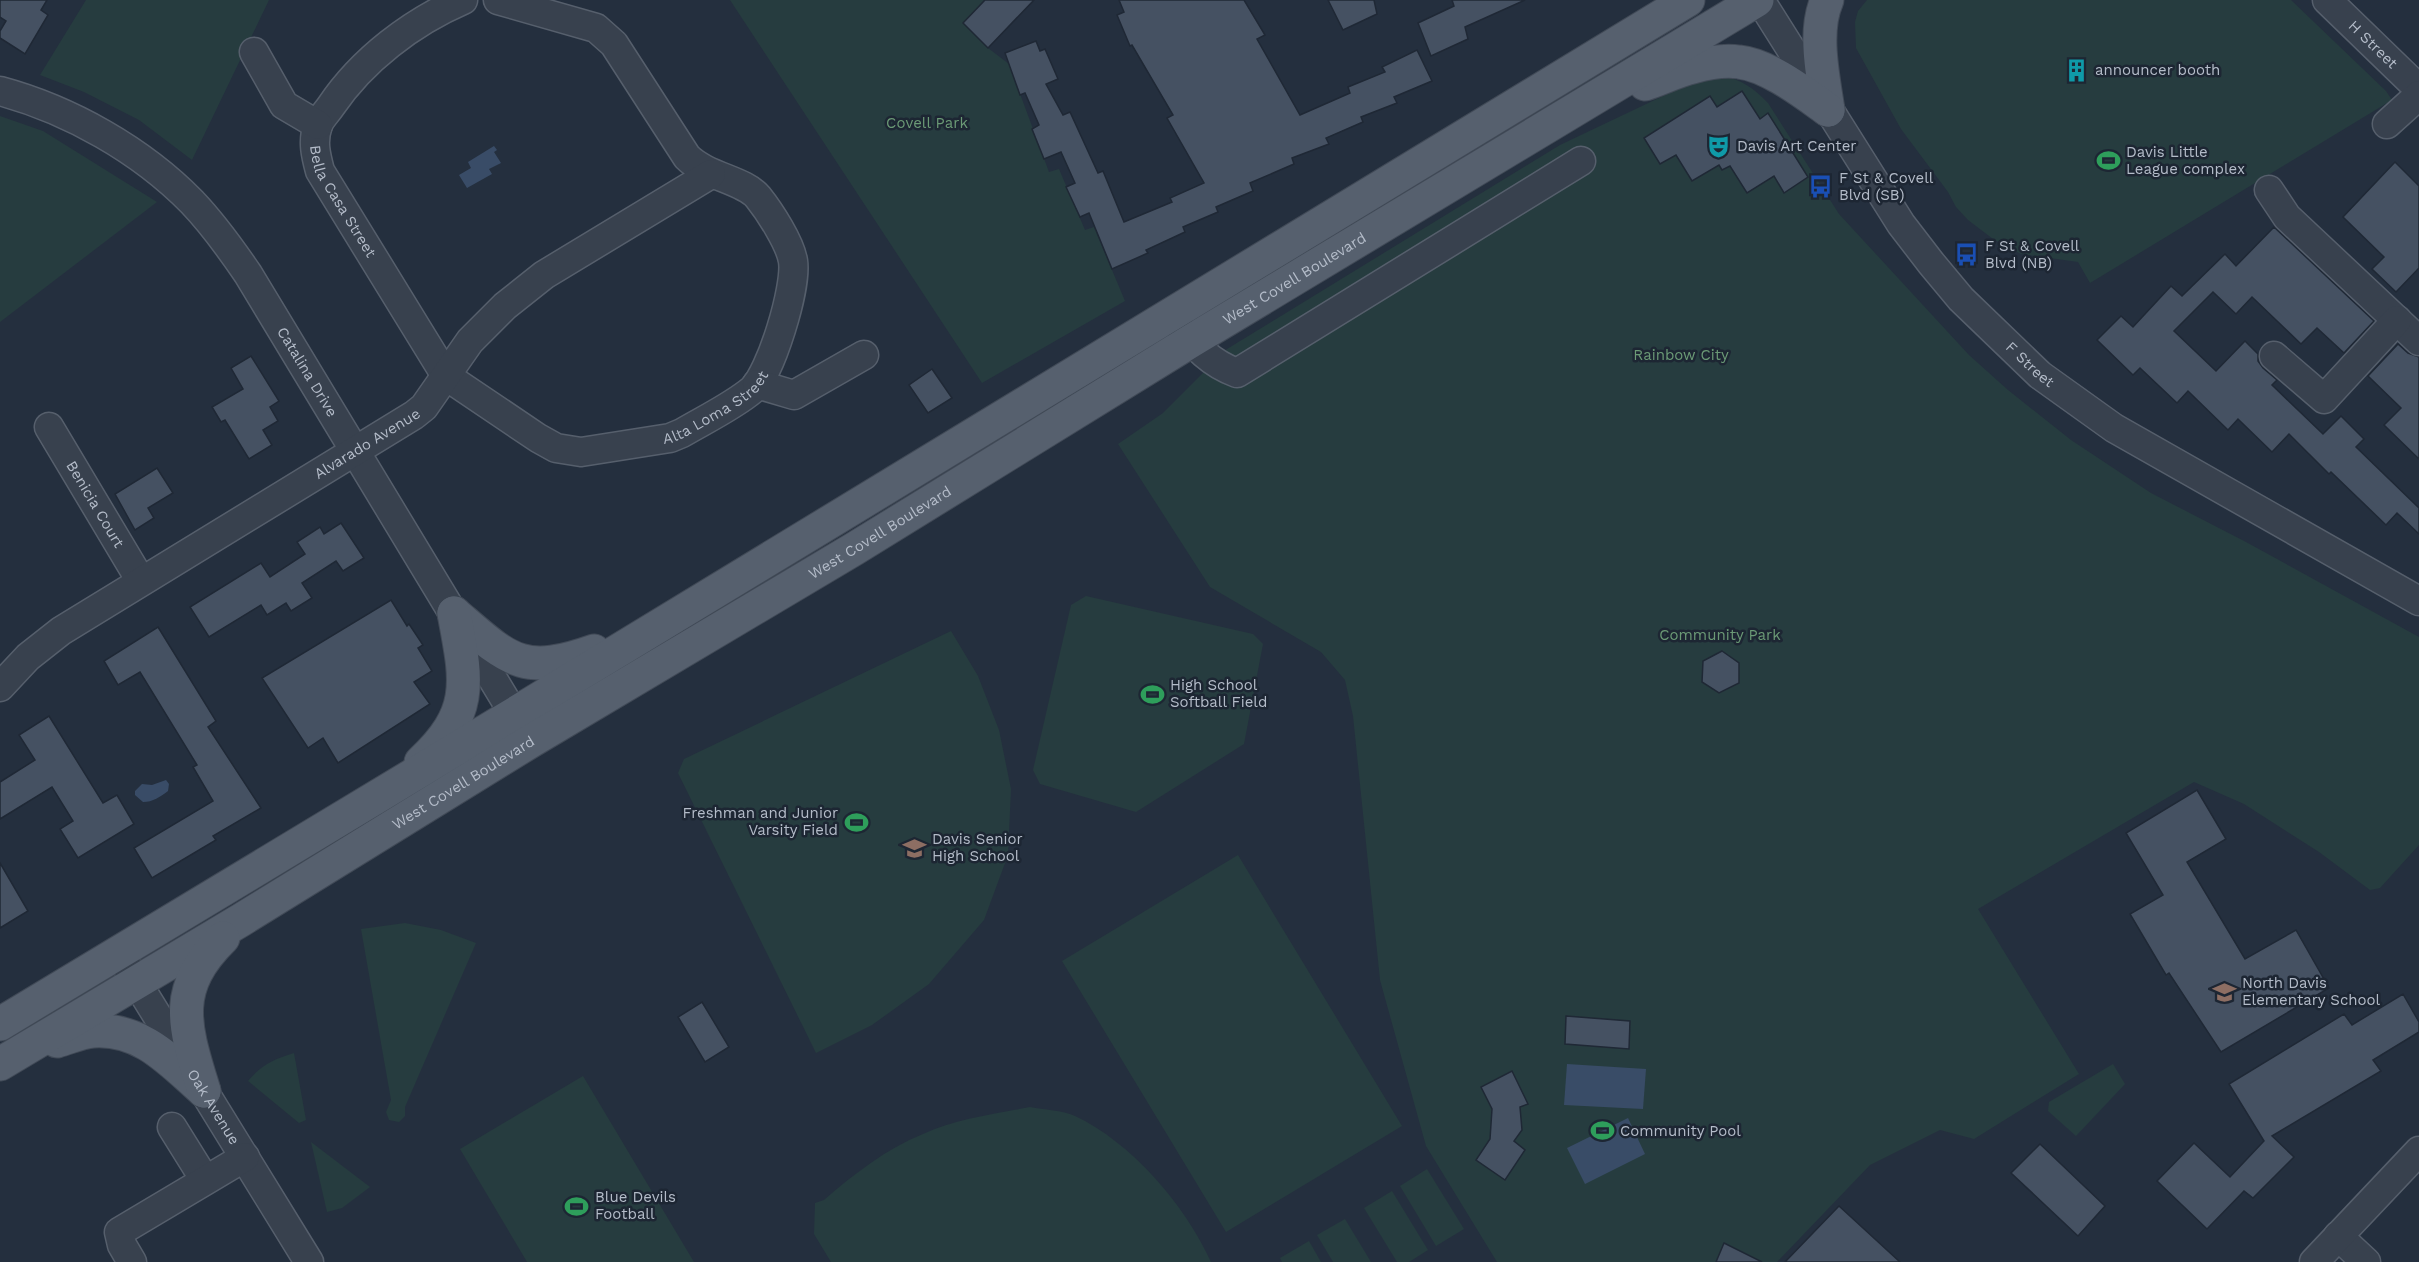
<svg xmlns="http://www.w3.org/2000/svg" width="2419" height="1262" font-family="'Work Sans',sans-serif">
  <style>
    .green { fill: #263c3f }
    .water { fill: #394c67 }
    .building { fill: #455162; stroke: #1f2835; stroke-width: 1.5 }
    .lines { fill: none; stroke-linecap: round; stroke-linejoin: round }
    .minor-casing { stroke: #565f6c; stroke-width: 31 }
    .major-casing { stroke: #414a57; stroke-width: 35 }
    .minor { stroke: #38414e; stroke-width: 28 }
    .major { stroke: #56606e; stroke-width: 33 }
    .labels { text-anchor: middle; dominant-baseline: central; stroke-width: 5; stroke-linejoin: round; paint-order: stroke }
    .street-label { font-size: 15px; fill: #b4bcc9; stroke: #1d2633 }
    .poi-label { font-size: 15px; fill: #b4bcc9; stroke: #1d2633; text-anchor: start }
    .park-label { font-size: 15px; fill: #6b9a76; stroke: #1d2633 }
  </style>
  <rect width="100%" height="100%" fill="#242f3e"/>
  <g class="green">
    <polygon points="86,0 269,0 192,160 139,120 84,92 40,75"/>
    <polygon points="730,0 984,0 964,24 988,48 1009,64 1049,172 1059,169 1085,230 1094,227 1125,301 982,383"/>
    <polygon points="1867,0 2291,0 2386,91 2392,100 2090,283 2078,262 2021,254 1993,239 1968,220 1956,207 1948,192 1901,129 1856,48 1855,22 1858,11"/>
    <path d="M1722,75C1741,80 1754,88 1768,103L1839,214L1969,355L2008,390L2071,440L2151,493L2246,542L2419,637V845L2380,888L2370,890L2319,852L2244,804L2194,782L1978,909L2079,1074L1974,1139L1940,1130L1870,1165L1777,1262H1497L1426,1146L1380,980L1353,716L1345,680L1321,652L1210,587L1118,444L1163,413L1227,349L1560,145L1703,77Z"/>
    <polygon points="0,116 43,131 157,202 0,322"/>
    <polygon points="1086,596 1253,634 1263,644 1244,744 1136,812 1040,784 1033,770 1071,605"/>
    <polygon points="951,631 978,676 999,730 1011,789 1008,855 984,920 929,984 872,1025 816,1053 678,773 684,759"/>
    <polygon points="1238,855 1402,1126 1226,1232 1062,961"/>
    <polygon points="405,923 441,930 476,943 405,1107 405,1116 399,1122 389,1120 386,1112 391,1100 361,929"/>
    <path d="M294,1053L306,1120L299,1123L248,1081C261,1065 274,1059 294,1053Z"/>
    <polygon points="2113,1064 2125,1084 2076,1136 2048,1111 2049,1102"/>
    <polygon points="583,1076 694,1262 527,1262 460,1149"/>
    <path d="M1030,1107C1044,1110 1062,1110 1075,1116C1131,1142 1186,1206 1211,1262H831L814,1234L815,1203L824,1200C854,1174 886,1149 923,1134C956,1119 994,1114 1030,1107Z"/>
    <polygon points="311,1142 370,1187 342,1208 327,1212"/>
    <polygon points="1427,1169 1464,1229 1436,1246 1400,1186"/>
    <polygon points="1392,1191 1428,1250 1409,1262 1397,1262 1364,1208"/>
    <polygon points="1345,1219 1371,1262 1333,1262 1317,1235"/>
    <polygon points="1309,1241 1321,1262 1282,1262 1280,1258"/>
  </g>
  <g class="water">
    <polygon points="494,146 497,150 494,152 501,163 489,169 492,174 467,188 459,175 471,168 468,162"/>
    <path d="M166,780L169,784L168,791C160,797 153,802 143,802L135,795V791L142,784L152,785Z"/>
    <polygon points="1567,1064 1646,1069 1643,1109 1564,1105"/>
    <polygon points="1628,1118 1645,1154 1585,1184 1567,1148"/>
  </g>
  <g class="building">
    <polygon points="0,0 47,0 41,10 48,15 25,54 0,38 0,31 6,21 0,17"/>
    <polygon points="985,0 1034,0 988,48 963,23"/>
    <polygon points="1119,0 1244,0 1265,35 1257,39 1300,115 1350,93 1348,87 1385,72 1382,67 1417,50 1432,81 1394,97 1397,103 1361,117 1363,122 1326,138 1329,144 1292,158 1294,164 1250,183 1253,191 1216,207 1218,212 1183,227 1185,232 1146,250 1148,253 1112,269 1089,213 1080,217 1066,187 1075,183 1061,152 1044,159 1032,129 1039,125 1025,93 1020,95 1005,53 1036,41 1040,51 1045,49 1058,79 1046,84 1063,115 1070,112 1098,173 1103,171 1124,222 1172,202 1170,198 1204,183 1167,118 1173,115 1132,45 1130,46 1117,15 1124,12"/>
    <polygon points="1328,0 1374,0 1377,14 1343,30"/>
    <polygon points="1452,0 1525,0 1465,27 1468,39 1431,56 1418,23 1454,6"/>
    <polygon points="1742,91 1760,119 1768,113 1808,177 1784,193 1774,176 1747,193 1730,166 1722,170 1719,165 1692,181 1676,155 1660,164 1644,138 1710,96 1717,107"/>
    <polygon points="2395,162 2419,186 2419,268 2396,292 2372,269 2384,257 2343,217"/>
    <polygon points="2274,227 2374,321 2344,353 2317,328 2301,344 2252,297 2236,314 2213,292 2174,331 2216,371 2245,341 2258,354 2258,361 2263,368 2277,380 2272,385 2323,434 2341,416 2364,439 2356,447 2419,508 2419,534 2397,513 2386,525 2331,472 2329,474 2289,434 2272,452 2238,419 2228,430 2188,391 2177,403 2140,368 2133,375 2097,340 2121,316 2133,327 2171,286 2182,296 2225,254 2236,266"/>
    <polygon points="2398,344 2408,353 2419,357 2419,459 2384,425 2401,408 2368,376"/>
    <polygon points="251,356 279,401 270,407 278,421 263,430 272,445 249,459 225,420 221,422 212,407 243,389 231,368"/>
    <polygon points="932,369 952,398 928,413 909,385"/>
    <polygon points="157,468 173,493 148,508 154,518 135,530 115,494"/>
    <polygon points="341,523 364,558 343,571 336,561 302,583 312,598 291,611 286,603 267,615 261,605 209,637 190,607 261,563 270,577 305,554 297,542 320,527 324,534"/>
    <polygon points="391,600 407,626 409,624 423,645 418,648 432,671 414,682 430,704 338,763 323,738 308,748 262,678"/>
    <polygon points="158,627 216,721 208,727 261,808 213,836 216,840 152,878 134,848 213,801 193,767 197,765 140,672 118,685 104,661"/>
    <polygon points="1722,651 1739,663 1739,683 1719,693 1702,682 1703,661"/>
    <polygon points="49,716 103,803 117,795 134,824 78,858 60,829 73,821 52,787 0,819 0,782 35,760 19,735"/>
    <polygon points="2197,790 2226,839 2187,862 2245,959 2296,930 2329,988 2221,1052 2169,973 2166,975 2130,914 2163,895 2126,833"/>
    <polygon points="0,863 28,911 0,928"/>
    <polygon points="2403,994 2419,1022 2419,1032 2373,1060 2381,1071 2272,1136 2294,1157 2253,1198 2244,1191 2207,1229 2157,1181 2194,1143 2230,1177 2264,1141 2229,1084 2344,1014 2352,1025"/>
    <polygon points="702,1002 729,1047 705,1062 678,1017"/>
    <polygon points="1566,1016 1630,1021 1629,1049 1565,1044"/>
    <polygon points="1512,1071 1528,1104 1520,1107 1522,1130 1514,1141 1525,1150 1505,1180 1476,1160 1490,1139 1492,1109 1481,1087"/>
    <polygon points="2040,1144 2105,1206 2078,1236 2011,1173"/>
    <polygon points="1839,1206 1900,1262 1785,1262"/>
    <polygon points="1724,1243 1762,1262 1716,1262"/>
  </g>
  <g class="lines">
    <defs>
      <g id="minor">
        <path id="s1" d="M463,0C412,22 362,60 331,106C327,112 320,119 318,125C312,141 316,156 320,171L446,376L538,438L556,448L581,452L670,438L682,433C704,420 733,406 752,390C771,373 797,287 793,261C790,243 770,212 758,197C744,180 707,177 687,157L614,44L596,28L498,0"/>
        <path id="s2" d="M1760,0L1901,224L1931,263L1961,299L2040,375L2114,428L2419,601"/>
        <path id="s3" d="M2327,0L2419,89"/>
        <polyline points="254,52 284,105 318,125"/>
        <path id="s4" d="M0,91C70,110 141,150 192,202C213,224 231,249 248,274L526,734"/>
        <polyline points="2387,124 2419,95"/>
        <polyline points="2269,190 2287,217 2419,341"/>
        <path d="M1178,325C1196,347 1210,363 1237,373L1581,161"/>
        <polyline points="2274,356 2324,399 2397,320"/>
        <polyline points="757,384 794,395 864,355"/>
        <path id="s5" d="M49,427L141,581"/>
        <path id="s6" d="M0,687L28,657L61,631L414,415L424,407L470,341L505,306L544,275L711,174"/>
        <path id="s7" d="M118,952L309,1262"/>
        <polyline points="172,1127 205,1180"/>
        <polyline points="2338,1236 2366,1262"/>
        <polyline points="132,1262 122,1245 119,1232 245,1157"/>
        <polyline points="2314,1262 2419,1151"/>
      </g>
      <g id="major">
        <path d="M1827,0C1813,32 1823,76 1828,110"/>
        <path d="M1645,84C1661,79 1676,71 1693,67C1707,63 1724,60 1739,62C1768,65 1804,93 1828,110"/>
        <path d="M454,613C508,659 521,677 594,651"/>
        <path d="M421,762C476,711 466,679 454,613"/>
        <polyline points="0,1024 491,728 1688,0"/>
        <path d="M57,1041C68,1038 81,1032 93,1031C142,1028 170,1061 204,1091"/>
        <path id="s8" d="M0,1064L241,920L531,741L854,549L1191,341L1757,0"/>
        <path d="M204,1091C185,1028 170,990 223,938"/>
      </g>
    </defs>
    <use href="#minor" class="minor-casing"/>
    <use href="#major" class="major-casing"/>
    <use href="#minor" class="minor"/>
    <use href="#major" class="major"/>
  </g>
  <defs>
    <symbol id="building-bare" viewBox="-9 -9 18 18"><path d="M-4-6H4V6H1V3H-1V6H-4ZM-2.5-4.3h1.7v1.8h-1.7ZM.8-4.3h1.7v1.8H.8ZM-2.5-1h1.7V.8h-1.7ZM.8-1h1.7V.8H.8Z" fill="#0f9aa8" stroke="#1d2633" stroke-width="2.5" paint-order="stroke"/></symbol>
    <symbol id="theatre-bare" viewBox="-9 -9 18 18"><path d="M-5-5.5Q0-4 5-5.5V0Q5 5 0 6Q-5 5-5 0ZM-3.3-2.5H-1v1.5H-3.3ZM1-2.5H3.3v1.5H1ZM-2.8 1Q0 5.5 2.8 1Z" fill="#0f9aa8" stroke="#1d2633" stroke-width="2.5" paint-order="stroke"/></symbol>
    <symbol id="stadium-bare" viewBox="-9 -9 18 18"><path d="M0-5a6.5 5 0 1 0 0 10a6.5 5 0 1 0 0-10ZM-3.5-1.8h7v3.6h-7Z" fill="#2e9e5b" stroke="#1d2633" stroke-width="2.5" paint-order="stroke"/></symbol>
    <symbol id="bus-bare" viewBox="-9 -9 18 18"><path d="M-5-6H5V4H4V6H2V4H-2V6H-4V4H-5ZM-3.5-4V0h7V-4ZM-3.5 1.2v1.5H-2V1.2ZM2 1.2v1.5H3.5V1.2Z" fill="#1a4fb4" stroke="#1d2633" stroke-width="2.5" paint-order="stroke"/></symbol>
    <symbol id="school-bare" viewBox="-9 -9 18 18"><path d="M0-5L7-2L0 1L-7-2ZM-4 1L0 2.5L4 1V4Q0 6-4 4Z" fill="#8d6e63" stroke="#1d2633" stroke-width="2.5" paint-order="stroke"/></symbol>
  </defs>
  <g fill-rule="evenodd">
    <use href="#building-bare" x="2060" y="54" width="33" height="33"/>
    <use href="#theatre-bare" x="1702" y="130" width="33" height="33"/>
    <use href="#stadium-bare" x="2092" y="144" width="33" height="33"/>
    <use href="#bus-bare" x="1804" y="170" width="33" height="33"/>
    <use href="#bus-bare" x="1950" y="238" width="33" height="33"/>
    <use href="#stadium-bare" x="1136" y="678" width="33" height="33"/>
    <use href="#stadium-bare" x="840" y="806" width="33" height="33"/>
    <use href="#school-bare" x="898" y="832" width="33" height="33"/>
    <use href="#school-bare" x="2208" y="976" width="33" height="33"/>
    <use href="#stadium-bare" x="1586" y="1114" width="33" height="33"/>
    <use href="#stadium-bare" x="560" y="1190" width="33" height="33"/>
  </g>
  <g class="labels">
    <g class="street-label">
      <text stroke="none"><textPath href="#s3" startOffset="64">H Street</textPath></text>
      <text stroke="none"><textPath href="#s1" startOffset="278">Bella Casa Street</textPath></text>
      <text stroke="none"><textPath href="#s8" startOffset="1514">West Covell Boulevard</textPath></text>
      <text stroke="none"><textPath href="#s2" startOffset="456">F Street</textPath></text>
      <text stroke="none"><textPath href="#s4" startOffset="430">Catalina Drive</textPath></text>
      <text stroke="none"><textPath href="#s1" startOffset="784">Alta Loma Street</textPath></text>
      <text stroke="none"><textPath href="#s6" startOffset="442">Alvarado Avenue</textPath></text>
      <text stroke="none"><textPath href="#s5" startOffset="90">Benicia Court</textPath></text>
      <text stroke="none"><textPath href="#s8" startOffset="1028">West Covell Boulevard</textPath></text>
      <text stroke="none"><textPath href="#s8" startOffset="542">West Covell Boulevard</textPath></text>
      <text stroke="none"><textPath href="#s7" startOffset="182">Oak Avenue</textPath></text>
    </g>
    <g class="poi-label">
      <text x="2095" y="70">announcer booth</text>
      <text x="1737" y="146">Davis Art Center</text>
      <text x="2126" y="152">Davis Little<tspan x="2126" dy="17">League complex</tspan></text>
      <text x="1839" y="178">F St &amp; Covell<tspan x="1839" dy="17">Blvd (SB)</tspan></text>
      <text x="1985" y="246">F St &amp; Covell<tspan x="1985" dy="17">Blvd (NB)</tspan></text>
      <text x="1170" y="685">High School<tspan x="1170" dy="17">Softball Field</tspan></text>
      <text x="838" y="813" text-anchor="end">Freshman and Junior<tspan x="838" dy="17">Varsity Field</tspan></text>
      <text x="932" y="839">Davis Senior<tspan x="932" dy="17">High School</tspan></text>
      <text x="2242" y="983">North Davis<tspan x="2242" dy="17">Elementary School</tspan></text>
      <text x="1620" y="1131">Community Pool</text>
      <text x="595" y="1197">Blue Devils<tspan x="595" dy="17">Football</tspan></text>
    </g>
    <g class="park-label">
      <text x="927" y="123">Covell Park</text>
      <text x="1681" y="355">Rainbow City</text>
      <text x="1720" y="635">Community Park</text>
    </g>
  </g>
</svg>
